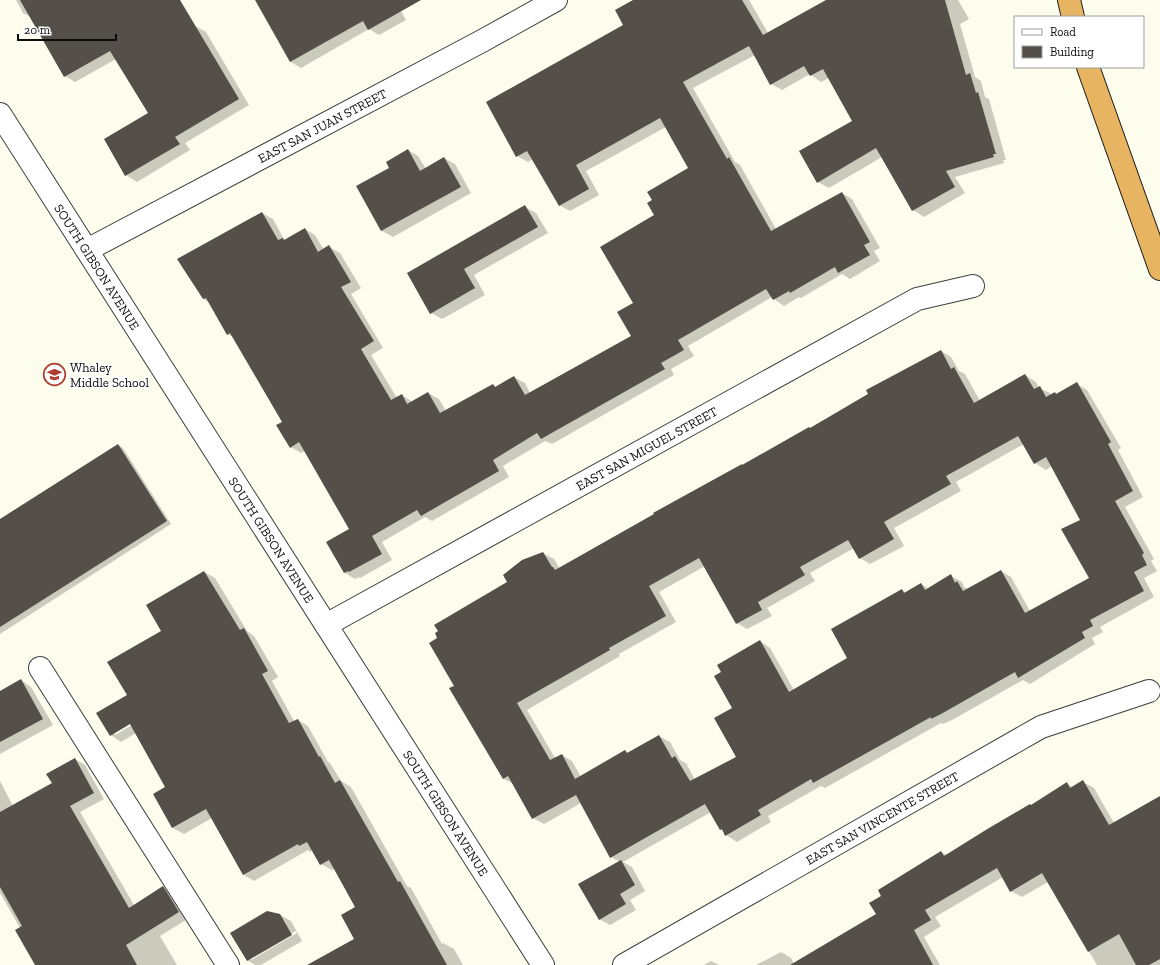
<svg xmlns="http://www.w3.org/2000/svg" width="1160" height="965" font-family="'Zilla Slab',serif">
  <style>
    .shadow { fill: #0003; fill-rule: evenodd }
    .building { fill: #544f49; fill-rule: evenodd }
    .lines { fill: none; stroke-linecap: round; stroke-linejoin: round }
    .minor-casing { stroke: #3f3f3f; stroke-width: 24 }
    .highway-casing { stroke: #1d1d1d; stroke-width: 24 }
    .minor { stroke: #fff; stroke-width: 22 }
    .highway { stroke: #e7b461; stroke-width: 22 }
    .labels { text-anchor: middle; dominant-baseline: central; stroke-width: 4; stroke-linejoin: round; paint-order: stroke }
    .street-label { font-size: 13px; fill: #0c0c0c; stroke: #fff }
    .poi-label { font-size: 13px; fill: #0c0c0c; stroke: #fff; text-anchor: start }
  </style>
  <rect width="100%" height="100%" fill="#fdfded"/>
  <g class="shadow">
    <polygon points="16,0 161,0 195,26 206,32 249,105 185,143 190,150 137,182 126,175 105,140 150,114 116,59 75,82 65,76 31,17 23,13"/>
    <polygon points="256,0 395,0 406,20 379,35 369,29 301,68 291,62"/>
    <polygon points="647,0 749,0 768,33 828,0 958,0 969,19 960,24 975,77 981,81 985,97 989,99 1006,160 1003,160 1004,163 955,177 965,193 924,217 913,210 882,157 829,188 818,182 853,122 829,78 821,82 810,74 782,90 771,84 755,55 693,88 735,162 740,165 776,229 842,193 852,199 880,248 874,251 880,261 850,279 842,274 801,298 799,297 784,306 774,299 772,297 688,346 694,356 671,369 674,375 552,444 545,441 503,466 509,477 432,521 425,517 382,542 392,560 360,578 359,577 355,579 345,573 328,542 350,529 305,451 301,453 291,447 283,422 233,337 228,334 210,303 203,299 262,213 273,219 285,241 305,229 315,235 324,250 329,247 340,253 361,288 351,294 383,348 371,355 397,398 402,395 413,402 428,393 439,399 446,411 493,385 496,387 514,377 525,383 530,393 632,336 634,304 655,216 689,169 666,127 586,171 599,195 570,211 559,205 533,159 528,162 517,156 625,26"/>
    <polygon points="408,150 418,156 426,169 444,158 455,164 471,193 393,237 382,231 357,187 390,168"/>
    <polygon points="525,207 536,213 548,233 474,275 485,295 442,319 431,313 408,274"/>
    <path d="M941,351L951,357L959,371L965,374L980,401L1025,375L1036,382L1039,388L1050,393L1052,396L1055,394L1057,395L1077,384L1087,390L1121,448L1118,450L1143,497L1125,507L1154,559L1151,561L1157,571L1144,578L1154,597L1100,627L1103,632L1092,638L1095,644L1030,684L1023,680L952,720L943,724L941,723L825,788L821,786L768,816L771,822L737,842L726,835L724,832L720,829L711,812L623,862L632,867L645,891L630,900L636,910L610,925L599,919L620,862L611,857L581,803L544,824L533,818L514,784L504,779L455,686L439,638L543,553L554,559L560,569L742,465L743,466L811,428ZM1024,444L1035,463L1046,470L1052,466L1081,520L1090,578L1030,611L1011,577L1001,571L968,589L964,587L962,582L951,576L929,589L921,584L906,593L902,590L849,659L794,690L770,648L760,641L722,672L733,708L737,757L695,780L686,763L680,760L670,742L659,736L628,753L625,751L581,777L572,761L562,755L555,758L527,710L620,656L619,654L676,622L659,592L705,566L737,623L747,629L772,616L767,608L815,581L810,573L854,548L860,558L870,564L904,546L894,528L961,491L956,482Z"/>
    <polygon points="118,445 123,448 171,524 0,634 0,521"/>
    <path d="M204,572L215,578L247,631L254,636L278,677L272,681L294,721L298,720L308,726L328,762L330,763L341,781L351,787L407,886L411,888L442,944L443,943L454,949L463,965H319L356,939V907L335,869L332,870L321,864L313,850L310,852L308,850L254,881L244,875L212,818L184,834L173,828L154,794L166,787L136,733L121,742L111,735L128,695L163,631ZM134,721L135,723L115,735V732Z"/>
    <polygon points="21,680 31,687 53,725 0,754 0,692"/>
    <polygon points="75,759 85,765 104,799 80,812 134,905 163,887 174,893 189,918 160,936 177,965 36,965 20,928 0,893 0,781 13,806 53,784"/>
    <polygon points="1083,782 1094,788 1114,823 1160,797 1160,965 1097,965 1048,882 1022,897 1011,891 1003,877 935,917 941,926 924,937 940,965 756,965 781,952 791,958 794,964 877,915 882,896 941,852 947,855 1067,784 1073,787"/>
    <path d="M280,915L291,921L302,941L261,965H255L247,960ZM296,931L297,933L251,960V957Z"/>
    <polygon points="711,961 719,965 704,965"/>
  </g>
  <g class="building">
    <polygon points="20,0 180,0 239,99 175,137 180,144 125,176 104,139 148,113 110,51 64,77"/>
    <polygon points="255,0 421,0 368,30 363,21 290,62"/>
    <polygon points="633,0 742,0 763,35 826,0 945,0 966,75 970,73 976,93 978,92 996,154 993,154 994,157 946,171 955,187 912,211 876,148 817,183 799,151 852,121 823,69 810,76 804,66 770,85 749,46 683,82 727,159 729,157 771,231 842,192 870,242 864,245 870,255 838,273 835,267 790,293 789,291 773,300 766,289 678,340 684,350 661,363 665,369 541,439 537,433 493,460 499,471 421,516 417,510 372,536 382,554 349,572 348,571 344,573 326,542 349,529 299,442 290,448 276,425 282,422 230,333 227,335 206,298 203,299 177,259 262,212 278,240 283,238 284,240 305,228 318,252 329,245 351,282 341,287 374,341 361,349 391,400 402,394 407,404 428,392 440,413 493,384 495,387 514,376 525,395 631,336 617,312 633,303 600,247 654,215 647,203 652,200 647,192 688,168 660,118 576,165 589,189 559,206 527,151 516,157 486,102 623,25 615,10"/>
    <polygon points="408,149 420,171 444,157 461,187 381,231 356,186 389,168 386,162"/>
    <polygon points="525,205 538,227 464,269 475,288 430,314 407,273"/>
    <path d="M941,350L951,369L954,367L974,403L1025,374L1034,389L1040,386L1046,397L1055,392L1056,394L1077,382L1111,442L1108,444L1133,491L1115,501L1144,553L1142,555L1147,565L1134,572L1144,591L1090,620L1093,626L1082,632L1085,638L1018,678L1015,672L941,714L931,719V717L813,783L811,779L758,810L761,815L725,836L722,829L720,830L705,804L610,858L576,795L532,819L508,776L503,779L449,688L454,686L429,643L437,638L435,633L438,631L434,625L507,582L503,575L522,560L543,552L552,567H553L555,570L654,514L653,513L742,464V465L809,427L810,428L868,394L866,390ZM1018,436L1034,464L1046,457L1080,520L1061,529L1089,578L1025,613L1001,570L963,591L957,581L955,583L951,574L925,590L921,583L904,593L902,589L831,629L847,658L789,692L760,640L717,665L721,672L714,676L732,708L714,718L736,757L690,781L675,756L672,758L659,735L627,753L625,750L575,779L562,754L550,760L517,703L610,650L609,648L666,616L649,586L699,558L736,624L762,610L758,602L805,575L800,567L848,540L859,559L894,539L884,522L951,484L946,476Z"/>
    <polygon points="118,444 167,521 0,627 0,519"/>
    <polygon points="204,571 240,630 244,628 268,671 262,674 289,723 298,719 319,757 320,756 335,783 340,780 398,882 400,881 447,965 307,965 354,939 341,915 355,907 329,860 320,865 307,842 299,846 298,844 243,875 206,809 172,828 153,794 165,787 130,724 110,736 96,713 127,695 107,662 161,631 146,605"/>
    <polygon points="21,679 43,719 0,742 0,691"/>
    <polygon points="75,758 94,793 70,806 129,908 163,886 179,912 126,945 137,965 35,965 15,930 22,926 0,887 0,812 52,783 46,774"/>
    <polygon points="1083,780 1109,825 1160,796 1160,959 1149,965 1136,965 1119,934 1088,952 1042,873 1010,892 997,868 925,910 931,920 914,930 933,965 790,965 876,914 869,903 881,896 878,890 941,851 944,856 989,828 1030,804 1031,805 1067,782 1070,788"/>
    <polygon points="621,860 635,885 620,894 626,904 599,920 578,884"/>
    <polygon points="267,911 280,914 292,935 247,961 230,933"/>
  </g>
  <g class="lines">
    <defs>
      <g id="minor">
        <path id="s1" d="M0,114L543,965"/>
        <path id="s2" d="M87,250L482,41L556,0"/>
        <path id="s3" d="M326,625L917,299L973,286"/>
        <polyline points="40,668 228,965"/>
        <path id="s4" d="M624,965L1041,727L1149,691"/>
      </g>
      <g id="highway">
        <polyline points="1069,0 1073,17"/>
        <polyline points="1088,67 1160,269"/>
      </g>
    </defs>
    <use href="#minor" class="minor-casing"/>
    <use href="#highway" class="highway-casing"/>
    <use href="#minor" class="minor"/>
    <use href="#highway" class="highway"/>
  </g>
  <defs>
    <symbol id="school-ring" viewBox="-11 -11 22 22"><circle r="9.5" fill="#fff" stroke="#af3f31" stroke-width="1.5"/><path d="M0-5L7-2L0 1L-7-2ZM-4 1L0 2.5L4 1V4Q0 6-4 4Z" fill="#af3f31"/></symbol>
  </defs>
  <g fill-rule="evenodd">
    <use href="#school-ring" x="42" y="362" width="25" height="25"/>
  </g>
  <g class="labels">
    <g class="street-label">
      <text stroke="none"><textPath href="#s2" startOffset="266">EAST SAN JUAN STREET</textPath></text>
      <text stroke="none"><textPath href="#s1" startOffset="181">SOUTH GIBSON AVENUE</textPath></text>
      <text stroke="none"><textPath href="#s3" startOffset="366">EAST SAN MIGUEL STREET</textPath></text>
      <text stroke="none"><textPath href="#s1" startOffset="505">SOUTH GIBSON AVENUE</textPath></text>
      <text stroke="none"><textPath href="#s1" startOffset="829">SOUTH GIBSON AVENUE</textPath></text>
      <text stroke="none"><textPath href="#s4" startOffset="297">EAST SAN VINCENTE STREET</textPath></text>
    </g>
    <g class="poi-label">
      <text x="70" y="367">Whaley<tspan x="70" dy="15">Middle School</tspan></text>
    </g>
  </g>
  <rect x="1014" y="16" width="130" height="52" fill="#ffffff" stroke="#9e9e9e"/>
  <rect x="1022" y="29" width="20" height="6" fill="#ffffff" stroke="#9e9e9e"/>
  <text x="1050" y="36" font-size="12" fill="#0c0c0c">Road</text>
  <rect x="1022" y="46" width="20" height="12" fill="#544f49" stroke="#9e9e9e"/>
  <text x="1050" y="56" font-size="12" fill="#0c0c0c">Building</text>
  <path d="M18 34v6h98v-6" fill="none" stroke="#0c0c0c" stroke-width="2"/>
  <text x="24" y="34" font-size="12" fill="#0c0c0c" stroke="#ffffff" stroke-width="3" paint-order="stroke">20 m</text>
</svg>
